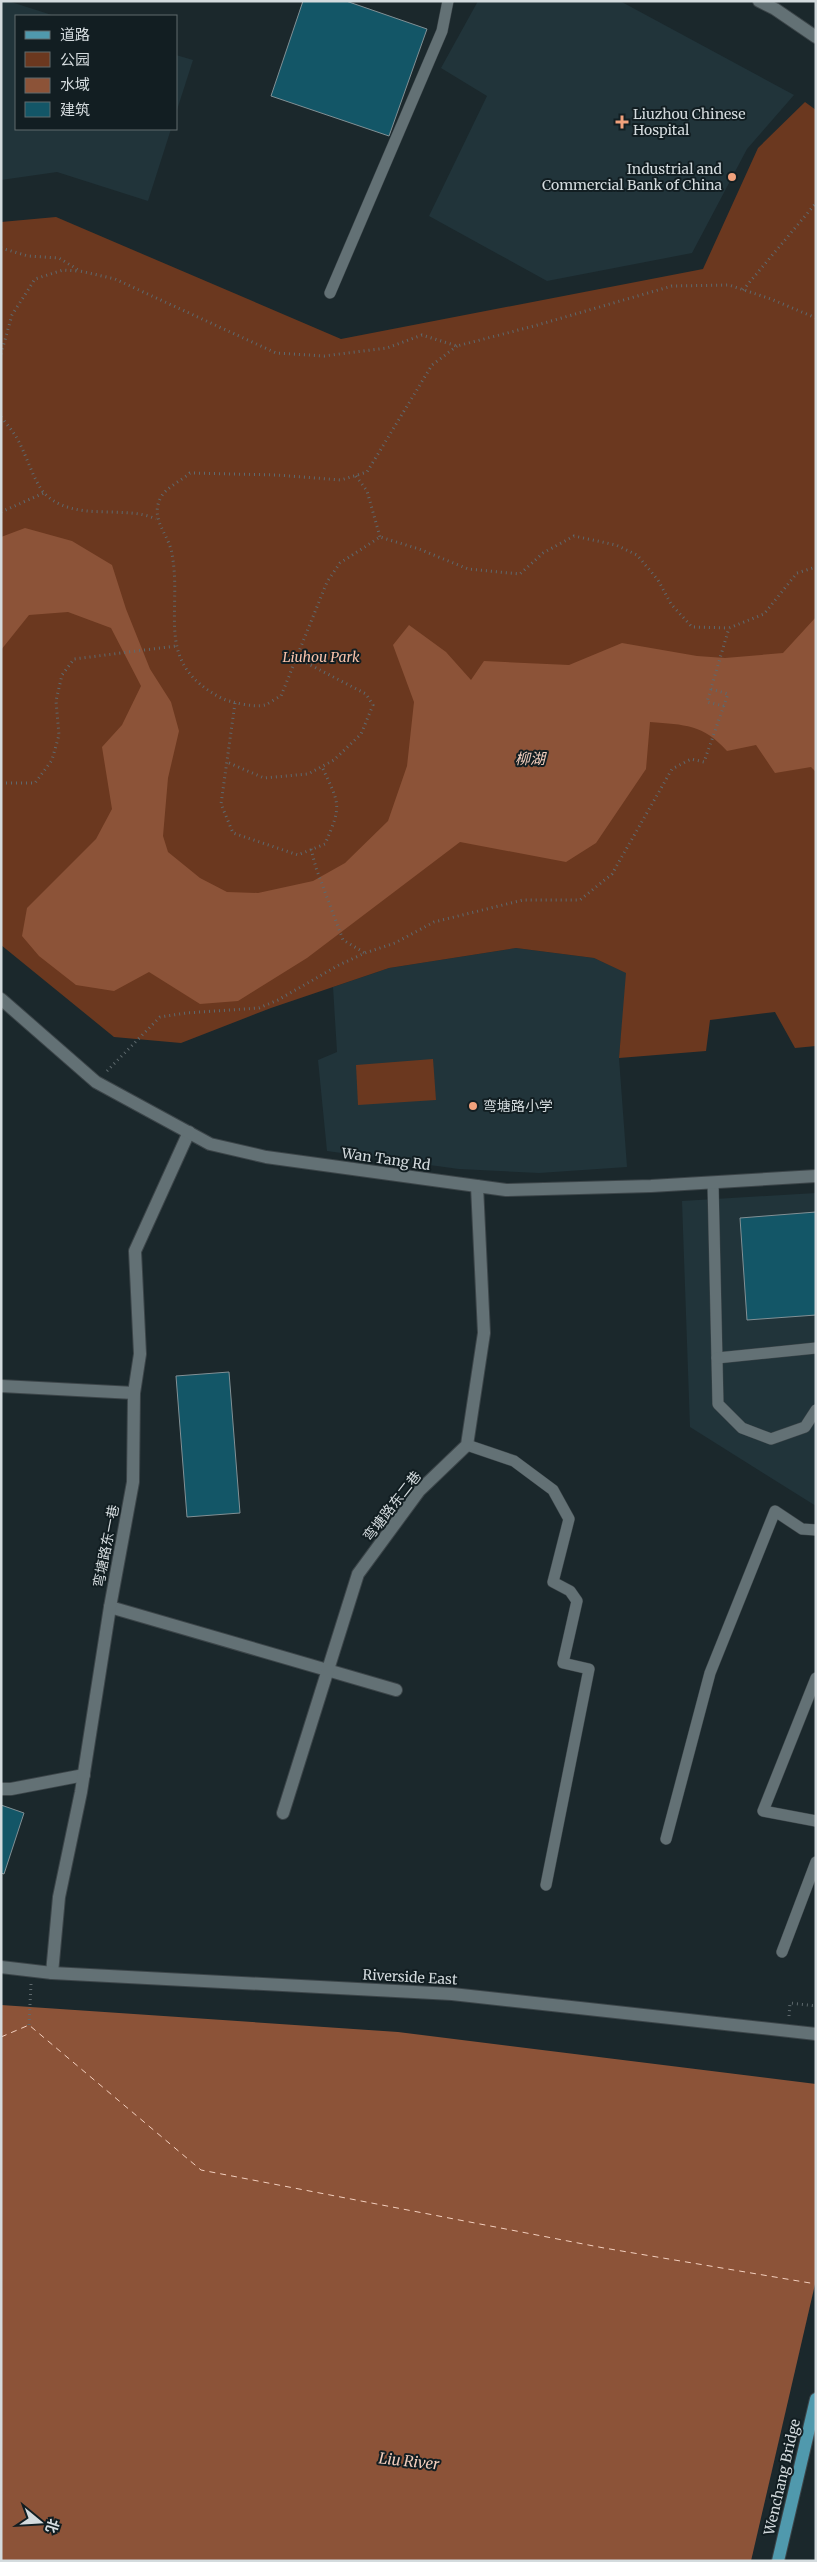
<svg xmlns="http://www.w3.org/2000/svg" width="817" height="2562" font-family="Merriweather,'Noto Sans SC',serif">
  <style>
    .built { fill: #21343a }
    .green { fill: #6b381f }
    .water { fill: #8c5338 }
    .pier { fill: #1b282c }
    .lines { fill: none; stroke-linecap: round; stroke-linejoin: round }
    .ferry { stroke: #f3cfbe; stroke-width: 1; stroke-dasharray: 6 5; stroke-linecap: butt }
    .building { fill: #135667; stroke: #829095 }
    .service-casing { stroke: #3c4549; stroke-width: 12 }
    .minor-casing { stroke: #3c4549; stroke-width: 14 }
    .tertiary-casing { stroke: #3c4549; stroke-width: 14 }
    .secondary-casing { stroke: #3c4549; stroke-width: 14 }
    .primary-casing { stroke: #3c4549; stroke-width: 14 }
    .path { stroke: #5e696d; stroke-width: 3; stroke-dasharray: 1 4; stroke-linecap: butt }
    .service { stroke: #637175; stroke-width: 11 }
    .minor { stroke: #637175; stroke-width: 12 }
    .tertiary { stroke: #637175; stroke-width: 12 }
    .secondary { stroke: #637175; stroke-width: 12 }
    .primary { stroke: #5099ad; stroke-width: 12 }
    .poi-dot { fill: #f1a17c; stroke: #121e22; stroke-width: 2 }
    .labels { text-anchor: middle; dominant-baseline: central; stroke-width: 4; stroke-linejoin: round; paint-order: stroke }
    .poi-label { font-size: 14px; fill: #d4dbde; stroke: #121e22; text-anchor: start }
    .park-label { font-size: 14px; font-style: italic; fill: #f8c2aa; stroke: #121e22 }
    .street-label { font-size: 14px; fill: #d4dbde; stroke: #121e22 }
    .water-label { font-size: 15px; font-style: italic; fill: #f3cfbe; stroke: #121e22 }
  </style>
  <rect width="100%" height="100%" fill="#1b282c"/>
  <g class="built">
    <polygon points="1,1 8,1 55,16 16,16 16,129 171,129 148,201 57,172 1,180"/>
    <polygon points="478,1 620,1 794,95 747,149 692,253 547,281 429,216 487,96 441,68"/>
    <polygon points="176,55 193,60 176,113"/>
    <polygon points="516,948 594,958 627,973 619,1058 627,1167 539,1173 459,1169 327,1151 318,1060 337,1052 333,987 389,968"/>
    <polygon points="816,1193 816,1506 690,1427 682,1201"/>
  </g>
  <g class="green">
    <polygon points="805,102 816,110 816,1046 795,1048 775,1012 710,1020 706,1051 619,1058 626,973 594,958 516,948 389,968 271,1008 181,1043 114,1037 1,945 1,222 56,217 341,339 703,269 758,148"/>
    <polygon points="433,1059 436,1100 358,1105 356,1065"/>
  </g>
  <g class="water">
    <path d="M25,528L72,541L112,565L126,609L150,669L171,702L179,731L168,778L163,836L168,852L200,878L227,892L258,893L313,881L345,863L388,821L407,766L414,702L393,645L409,625L446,652L471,680L484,661L569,665L622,643L697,656L725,658L783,653L816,617V772L811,767L775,773L756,745L727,751C703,724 685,725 650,722L646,769L596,843L566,862L460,842L307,958L238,1001L200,1004L149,972L114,991L76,985L39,956L22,936L27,908L96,839L112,809L102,747L122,725L141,686L111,628L68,612L29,615L1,650V537Z"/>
    <polygon points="1,2005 398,2032 816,2084 816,2561 1,2561"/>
  </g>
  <polygon class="pier" points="816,2280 816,2561 751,2561"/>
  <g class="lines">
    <polyline class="ferry" points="1,2037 29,2025 201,2170 604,2248 816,2284"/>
  </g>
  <g class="building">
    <polygon points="303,1 346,1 427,29 389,136 271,96"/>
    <polygon points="816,1212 816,1315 747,1320 740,1218"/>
    <polygon points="229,1372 240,1513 187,1517 176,1376"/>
    <polygon points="1,1805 24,1813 4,1874 1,1873"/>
  </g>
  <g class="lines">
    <defs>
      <g id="service">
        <polyline points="330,293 442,31 448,1"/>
        <polyline points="713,1183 718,1404 742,1428 771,1439 805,1427 816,1410"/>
        <polyline points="717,1358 816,1348"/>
        <polyline points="467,1445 514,1461 553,1490 569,1519 553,1582 570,1591 577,1601 563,1663 589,1669 546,1885"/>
        <polyline points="816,1678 763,1811 816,1821"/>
        <polyline points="666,1839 710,1673 775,1511 802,1529 816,1530"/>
        <polyline points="782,1952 816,1862"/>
      </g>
      <g id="minor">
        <polyline points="1,1386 134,1393"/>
        <polyline points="110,1607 396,1690"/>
        <polyline points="1,1789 11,1789 84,1775"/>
        <polyline points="283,1813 358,1574 419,1491 467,1445 484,1333 477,1186"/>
        <polyline points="52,1973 59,1897 81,1792 110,1607 133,1482 134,1393 140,1354 135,1251 189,1132"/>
      </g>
      <g id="tertiary">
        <polyline points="1,999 96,1082 210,1144 266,1157 506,1190 651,1186 816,1176"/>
        <polyline points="1,1967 52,1973 452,1994 816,2034"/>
      </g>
      <polyline id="secondary" points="759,1 775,9 816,37"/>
      <polyline id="primary" points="778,2561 816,2399"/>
    </defs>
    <use href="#service" class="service-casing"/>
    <use href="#minor" class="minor-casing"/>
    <use href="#tertiary" class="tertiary-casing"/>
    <use href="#secondary" class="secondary-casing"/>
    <use href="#primary" class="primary-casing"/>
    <g class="path">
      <polyline points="1,248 28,256 59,258 80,271 115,279 276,353 324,356 387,348 422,335 457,346 534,326 672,286 729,285 771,299 816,318"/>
      <polyline points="743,290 816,203"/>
      <path d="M457,346L432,365L367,472L341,480L277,475L190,473C182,480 166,488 161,497C149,519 169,534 172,554C183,614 153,662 221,698C229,702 255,708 265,705C270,703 276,698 281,696L327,582L340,563L380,537L419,549L468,569L520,574L543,553L574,536L616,545L637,555L658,580L671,604L692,627L729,628"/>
      <polyline points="1,354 12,315 35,279 63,270 78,271"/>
      <path d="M1,417C6,423 11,429 15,435C25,450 34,483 45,494C75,523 124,504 156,519"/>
      <polyline points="356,476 367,491 380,537"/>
      <polyline points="1,512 44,493"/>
      <path d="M235,703L221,804L233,833L298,855L325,844C342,805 340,805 322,767"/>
      <polyline points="724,706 707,702 729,628 764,614 797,573 816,567"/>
      <polyline points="229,763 264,778 308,774 334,760 361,734 373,705 366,694 297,658"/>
      <polyline points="1,783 35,783 52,760 59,735 56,701 62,675 74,659 176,646"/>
      <polyline points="311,849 316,868 343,940 365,953"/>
      <polyline points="107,1071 160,1017 186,1013 259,1008 278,1000 339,965 365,953 395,943 434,922 523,900 580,900 612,874 672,769 691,759 704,762 728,694 711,689"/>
      <polyline points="789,2016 790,2003 816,2006"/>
      <polyline points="29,2025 31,1984"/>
    </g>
    <use href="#service" class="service"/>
    <use href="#minor" class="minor"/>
    <use href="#tertiary" class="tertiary"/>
    <use href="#secondary" class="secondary"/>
    <use href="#primary" class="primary"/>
  </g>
  <g class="poi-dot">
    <path d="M619.5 114.5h5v5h5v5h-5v5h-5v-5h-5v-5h5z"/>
    <circle cx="732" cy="177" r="5"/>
    <circle cx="473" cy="1106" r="5"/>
  </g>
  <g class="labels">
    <g class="poi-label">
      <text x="633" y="114">Liuzhou Chinese<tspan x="633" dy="16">Hospital</tspan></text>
      <text x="722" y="169" text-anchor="end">Industrial and<tspan x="722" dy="16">Commercial Bank of China</tspan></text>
      <text x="483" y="1106">弯塘路小学</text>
    </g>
    <g class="park-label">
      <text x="321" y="657">Liuhou Park</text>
    </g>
    <g class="street-label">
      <text transform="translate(386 1159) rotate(8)">Wan Tang Rd</text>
      <text transform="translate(392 1506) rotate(-52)">弯塘路东二巷</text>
      <text transform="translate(106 1546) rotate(-79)">弯塘路东一巷</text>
      <text transform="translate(410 1977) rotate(3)">Riverside East</text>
      <text transform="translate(782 2477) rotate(-77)">Wenchang Bridge</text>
    </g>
    <g class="water-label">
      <text x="530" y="758">柳湖</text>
      <text transform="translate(409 2461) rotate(6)">Liu River</text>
    </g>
  </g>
  <rect width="817" height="2562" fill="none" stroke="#d4dbde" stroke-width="5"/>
  <rect x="15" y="15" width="162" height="115" fill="#121e22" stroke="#606a6d"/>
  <rect x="25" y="31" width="25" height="8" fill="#5099ad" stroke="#606a6d"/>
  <text x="60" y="40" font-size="15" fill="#d4dbde">道路</text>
  <rect x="25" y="52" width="25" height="15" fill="#6b381f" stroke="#606a6d"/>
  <text x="60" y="65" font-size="15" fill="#d4dbde">公园</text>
  <rect x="25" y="78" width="25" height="15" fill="#8c5338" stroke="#606a6d"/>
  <text x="60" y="90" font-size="15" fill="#d4dbde">水域</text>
  <rect x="25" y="102" width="25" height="15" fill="#135667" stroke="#606a6d"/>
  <text x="60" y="115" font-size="15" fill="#d4dbde">建筑</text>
  <g transform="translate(40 2522) rotate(108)" stroke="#121e22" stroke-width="4" paint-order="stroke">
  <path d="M0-4L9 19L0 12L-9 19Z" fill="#d4dbde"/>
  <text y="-8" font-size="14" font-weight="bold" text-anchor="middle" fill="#d4dbde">北</text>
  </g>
</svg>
